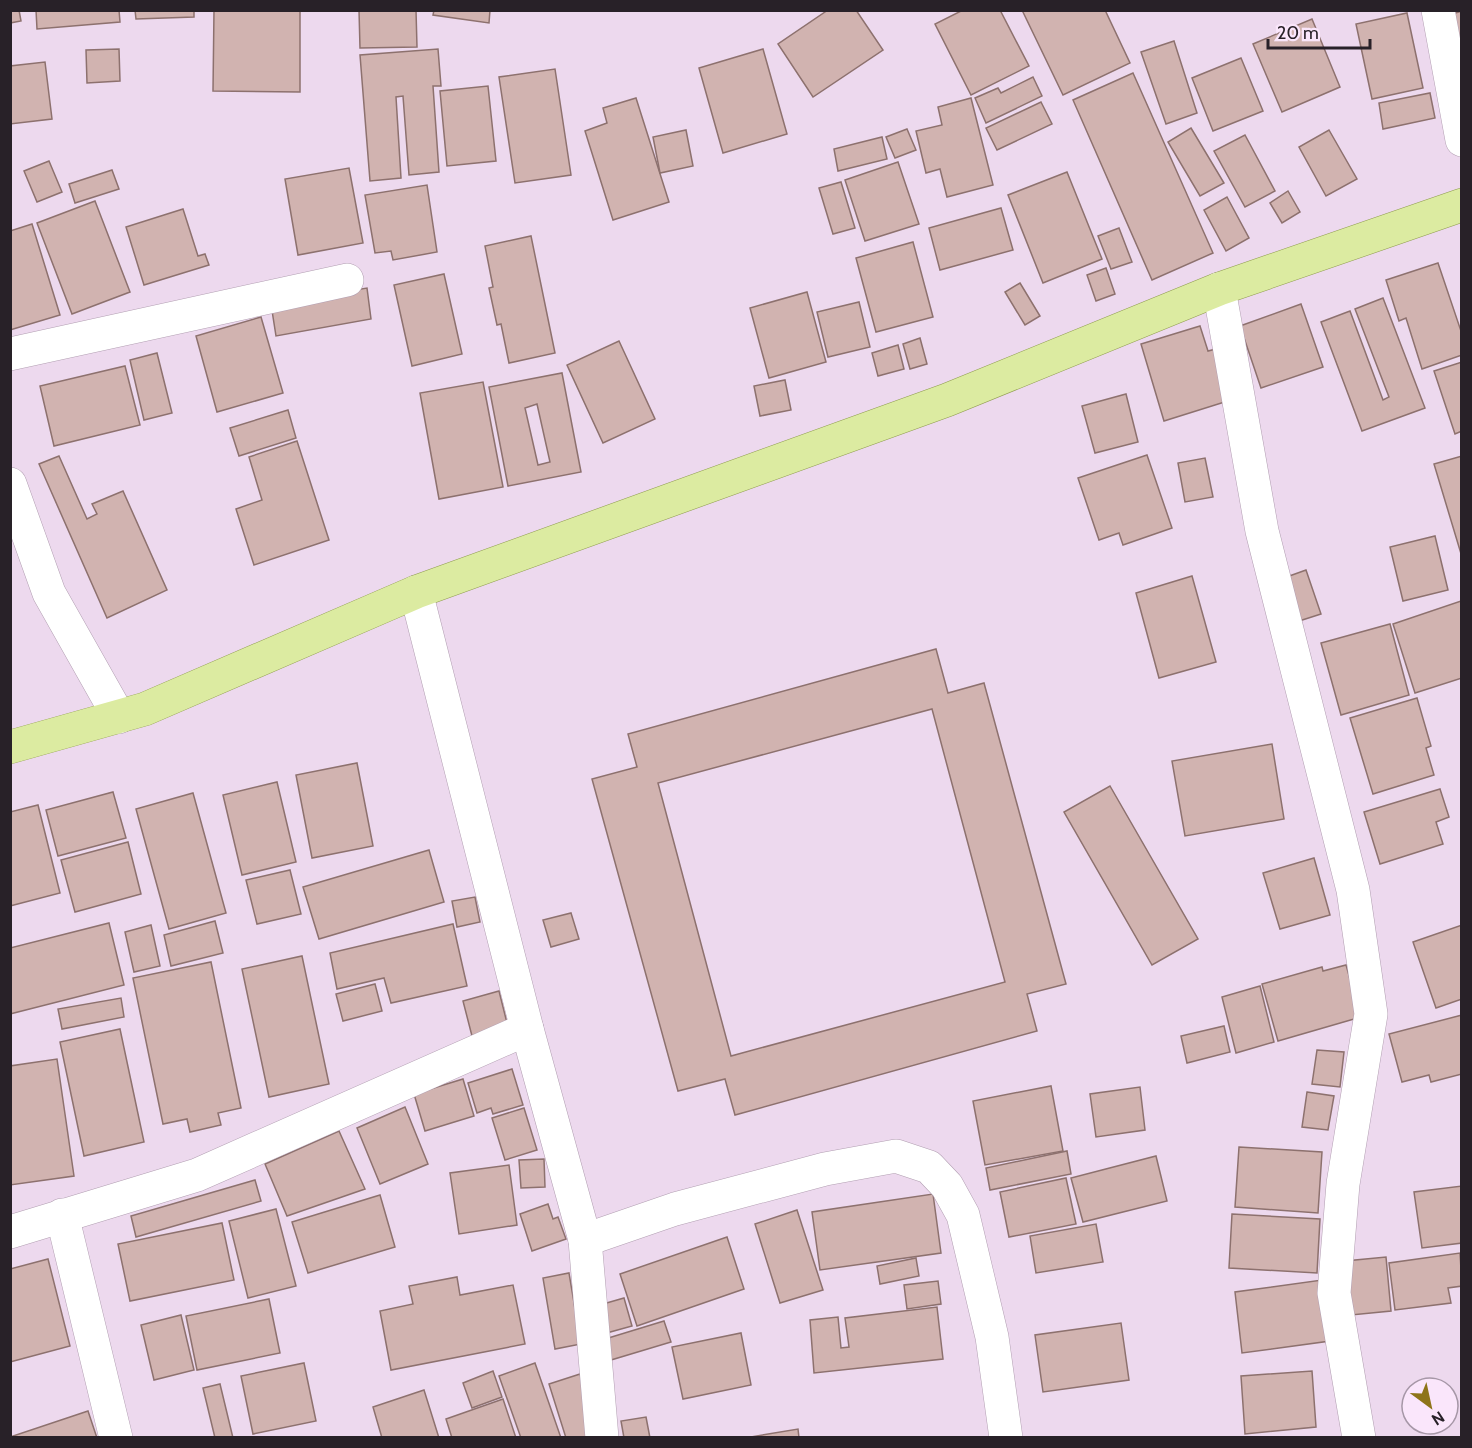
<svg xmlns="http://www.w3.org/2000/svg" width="1472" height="1448" font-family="Cabin,sans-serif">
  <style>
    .building { fill: #d1b3b0; stroke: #8d716e; stroke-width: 1.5; fill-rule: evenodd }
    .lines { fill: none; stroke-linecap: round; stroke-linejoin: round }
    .minor-casing { stroke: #b29fb2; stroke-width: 34 }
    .major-casing { stroke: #8e9b4e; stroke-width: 34 }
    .minor { stroke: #fff; stroke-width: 33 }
    .major { stroke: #dceba1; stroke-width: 33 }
  </style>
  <rect width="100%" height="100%" fill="#edd9ee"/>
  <g class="building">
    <polygon points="10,10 19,10 21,21 10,23"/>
    <polygon points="36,10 119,10 120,22 37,29"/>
    <polygon points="135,10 194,10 194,17 136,19"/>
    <polygon points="214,10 300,10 300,92 213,91"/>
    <polygon points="359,10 416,10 417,47 360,48"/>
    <polygon points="434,10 490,10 489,23 433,15"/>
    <polygon points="828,10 856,10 883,50 813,97 778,44"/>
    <polygon points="963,10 1000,10 1029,66 971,95 935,24"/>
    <polygon points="1022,10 1105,10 1130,63 1063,95"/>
    <polygon points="1462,11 1462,53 1452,14"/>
    <polygon points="1407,13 1423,88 1372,99 1356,24"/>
    <polygon points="1312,19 1340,87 1282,112 1253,44"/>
    <polygon points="1174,41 1197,113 1166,124 1141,52"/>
    <polygon points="119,49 120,81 87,83 86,50"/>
    <polygon points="438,49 441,86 433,86 439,172 409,175 403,96 396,97 401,178 370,181 360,55"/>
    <polygon points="763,49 787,134 723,153 699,68"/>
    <polygon points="1241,58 1263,111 1213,131 1192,78"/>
    <polygon points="45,62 52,119 10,124 10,66"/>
    <polygon points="555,69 571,175 515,183 499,77"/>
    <polygon points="1133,73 1213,253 1152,280 1073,100"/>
    <polygon points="1033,77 1042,96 986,123 975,98 998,88 1001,93"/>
    <polygon points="488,86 496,161 447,166 440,91"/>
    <polygon points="1430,93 1435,118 1383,129 1379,103"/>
    <polygon points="636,98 669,202 613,220 585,131 607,123 603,108"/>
    <polygon points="971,98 993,185 947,197 940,169 926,173 916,131 942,125 938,107"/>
    <polygon points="1041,102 1052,124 997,150 986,128"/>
    <polygon points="1191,128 1224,183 1200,196 1168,142"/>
    <polygon points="907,129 916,150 895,158 886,137"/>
    <polygon points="686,130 693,166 660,173 653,137"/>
    <polygon points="1329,130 1357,179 1326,196 1299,147"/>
    <polygon points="1245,135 1275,191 1245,207 1214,151"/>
    <polygon points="882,137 887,159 838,171 834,149"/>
    <polygon points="49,161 62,192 37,202 24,171"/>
    <polygon points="898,162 919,224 865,241 845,180"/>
    <polygon points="349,168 363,243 298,255 285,179"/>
    <polygon points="112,170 119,189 75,203 69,184"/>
    <polygon points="1067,172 1102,259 1043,283 1008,195"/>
    <polygon points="841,182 855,228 833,234 819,188"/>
    <polygon points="427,185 437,252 393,260 391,251 375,253 365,195"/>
    <polygon points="1288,191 1300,212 1282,223 1270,203"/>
    <polygon points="1227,197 1249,238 1226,251 1204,210"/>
    <polygon points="95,201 130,292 72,314 37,223"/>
    <polygon points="1001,208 1013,250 940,270 929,228"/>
    <polygon points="183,209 198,256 205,254 209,265 144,285 126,227"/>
    <polygon points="32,224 60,315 10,330 10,231"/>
    <polygon points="1119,228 1132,262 1111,269 1098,236"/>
    <polygon points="531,236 555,353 509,363 501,324 497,325 489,288 493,287 485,246"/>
    <polygon points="913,242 933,317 876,332 856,258"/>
    <polygon points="1438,263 1462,334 1462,355 1422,369 1406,318 1399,321 1386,280"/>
    <polygon points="1106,268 1115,294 1096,301 1087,275"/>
    <polygon points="444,274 462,354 412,366 394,285"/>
    <polygon points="1020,283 1040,316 1025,325 1005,292"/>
    <polygon points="367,288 371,319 276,336 271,304"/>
    <polygon points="807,292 826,362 769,378 750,308"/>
    <polygon points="1383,298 1425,408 1362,431 1321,322 1350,311 1383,400 1389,397 1355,309"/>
    <polygon points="859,302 870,347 828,357 817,312"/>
    <polygon points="1301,304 1323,367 1261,388 1240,326"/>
    <polygon points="261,317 283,393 217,412 196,336"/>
    <polygon points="1200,326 1208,351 1216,349 1231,400 1164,421 1141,344"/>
    <polygon points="920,338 927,364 910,369 903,344"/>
    <polygon points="619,341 655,419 603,443 567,365"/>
    <polygon points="898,345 904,369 878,376 872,353"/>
    <polygon points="157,353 172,413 144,420 130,360"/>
    <polygon points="1462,362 1462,431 1455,434 1434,371"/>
    <polygon points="125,366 140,425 54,446 40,386"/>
    <path d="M562,373L581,472L508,486L489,387ZM537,404L550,462L538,465L525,408Z"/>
    <polygon points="785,380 791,410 760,416 754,386"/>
    <polygon points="483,382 503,487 439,499 420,393"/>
    <polygon points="1126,394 1138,442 1095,453 1082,406"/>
    <polygon points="288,410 296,438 239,456 230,428"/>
    <polygon points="297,441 329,540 254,565 236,509 262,500 249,457"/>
    <polygon points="1147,455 1172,528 1123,545 1119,533 1099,540 1078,478"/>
    <polygon points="59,456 87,519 97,514 92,504 123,491 167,590 107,618 39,464"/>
    <polygon points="1462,456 1462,557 1434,464"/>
    <polygon points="1205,458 1213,497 1185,502 1178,463"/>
    <polygon points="1435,536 1448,590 1403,601 1390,547"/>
    <polygon points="1306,570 1321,614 1296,622 1281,579"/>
    <polygon points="1192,576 1216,662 1159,678 1136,593"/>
    <polygon points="1461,601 1462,678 1415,693 1393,624"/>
    <polygon points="1390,624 1409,695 1341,715 1321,643"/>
    <path d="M936,649L948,693L984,683L1066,984L1027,994L1037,1031L735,1115L725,1079L678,1091L592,779L637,767L628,734ZM932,709L1005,982L731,1056L658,783Z"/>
    <polygon points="1417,698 1431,746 1426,748 1434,775 1373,794 1350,718"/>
    <polygon points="1272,744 1284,819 1185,836 1172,761"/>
    <polygon points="357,763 373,846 312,858 296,775"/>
    <polygon points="277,782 296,862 242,875 223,795"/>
    <polygon points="1110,786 1198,939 1152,965 1064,812"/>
    <polygon points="1440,789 1449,817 1436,822 1443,844 1380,864 1364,812"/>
    <polygon points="113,792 126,838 58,856 46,810"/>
    <polygon points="193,793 226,913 169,929 136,809"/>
    <polygon points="38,805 60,893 10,906 10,812"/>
    <polygon points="128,842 141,894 75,912 61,860"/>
    <polygon points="429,850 444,902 319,939 303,887"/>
    <polygon points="1314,858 1330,915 1280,929 1263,873"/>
    <polygon points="290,870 301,914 257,924 246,880"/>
    <polygon points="475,897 480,922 457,927 452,901"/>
    <polygon points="571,913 579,939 551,947 543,920"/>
    <polygon points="215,921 223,953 171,966 164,935"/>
    <polygon points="109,923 124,985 10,1014 10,948"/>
    <polygon points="453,924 467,986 391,1003 384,978 337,989 330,953"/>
    <polygon points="151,925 160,966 134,972 125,932"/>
    <polygon points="1462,925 1462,999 1436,1008 1413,942"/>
    <polygon points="302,956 329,1084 269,1097 242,969"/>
    <polygon points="211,962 241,1108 218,1113 221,1125 190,1132 187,1119 163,1124 133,978"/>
    <polygon points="1346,965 1361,1017 1278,1041 1262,984 1322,967 1323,971"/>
    <polygon points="375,984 382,1011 343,1021 336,994"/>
    <polygon points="1260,986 1274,1042 1236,1053 1222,997"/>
    <polygon points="499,991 508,1027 472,1036 463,1001"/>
    <polygon points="121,998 124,1017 62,1029 58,1009"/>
    <polygon points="1462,1015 1462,1074 1431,1082 1429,1075 1402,1082 1389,1034"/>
    <polygon points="1224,1026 1230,1052 1187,1063 1181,1036"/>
    <polygon points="120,1029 144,1142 84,1156 60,1042"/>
    <polygon points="1317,1050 1344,1052 1340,1087 1312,1084"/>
    <polygon points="57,1059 74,1176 10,1185 10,1066"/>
    <polygon points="512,1069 523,1105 493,1114 491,1108 477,1113 468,1083"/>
    <polygon points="463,1079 474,1116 425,1131 414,1094"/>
    <polygon points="1051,1086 1063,1151 985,1165 973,1101"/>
    <polygon points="1140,1087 1145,1130 1096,1137 1090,1094"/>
    <polygon points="1307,1092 1334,1096 1328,1130 1302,1127"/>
    <polygon points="405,1107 428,1164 380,1184 357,1128"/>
    <polygon points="524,1108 537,1150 505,1160 492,1118"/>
    <polygon points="339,1131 365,1189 287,1216 265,1164"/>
    <polygon points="1239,1147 1322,1152 1318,1213 1235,1207"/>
    <polygon points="1067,1151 1071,1174 990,1190 986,1168"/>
    <polygon points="1156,1156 1167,1201 1083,1222 1071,1178"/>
    <polygon points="544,1159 545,1187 521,1188 519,1160"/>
    <polygon points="509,1165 517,1225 459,1234 450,1173"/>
    <polygon points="1066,1178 1076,1224 1009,1237 1000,1192"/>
    <polygon points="255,1180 261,1201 136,1237 131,1216"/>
    <polygon points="1462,1186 1462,1243 1422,1248 1414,1192"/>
    <polygon points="933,1194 941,1253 820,1270 812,1212"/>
    <polygon points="380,1195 395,1247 308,1273 292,1222"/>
    <polygon points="548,1204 553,1219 558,1217 566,1239 532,1251 520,1214"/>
    <polygon points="276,1209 296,1286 248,1298 229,1221"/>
    <polygon points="797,1210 823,1290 780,1303 755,1224"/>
    <polygon points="1232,1214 1320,1219 1317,1273 1229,1268"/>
    <polygon points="222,1223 234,1280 130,1301 118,1244"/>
    <polygon points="1096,1224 1103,1262 1036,1273 1030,1236"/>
    <polygon points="727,1237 744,1289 637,1326 620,1274"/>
    <polygon points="1460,1253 1462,1286 1448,1288 1451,1303 1395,1310 1389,1263"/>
    <polygon points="1386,1257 1391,1311 1351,1315 1345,1261"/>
    <polygon points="916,1258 919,1276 880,1284 877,1266"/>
    <polygon points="48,1259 70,1346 10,1362 10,1269"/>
    <polygon points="569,1273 581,1344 555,1349 543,1278"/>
    <polygon points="457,1277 460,1295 513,1285 525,1344 391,1370 380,1311 413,1304 409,1286"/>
    <polygon points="1322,1280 1330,1341 1242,1353 1235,1292"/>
    <polygon points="938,1281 941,1304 907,1309 904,1285"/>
    <polygon points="624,1298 632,1326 603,1334 596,1306"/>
    <polygon points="269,1299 280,1353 197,1370 186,1316"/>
    <polygon points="937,1307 943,1359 814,1373 810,1320 838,1317 841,1348 849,1347 845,1318"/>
    <polygon points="181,1315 194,1370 154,1380 141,1325"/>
    <polygon points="664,1321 671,1342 611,1360 605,1339"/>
    <polygon points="1121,1323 1129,1380 1043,1392 1035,1335"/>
    <polygon points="741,1333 751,1385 683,1399 672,1347"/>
    <polygon points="304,1363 316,1421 253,1434 241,1376"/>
    <polygon points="535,1363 561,1438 521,1438 499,1376"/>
    <polygon points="493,1371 502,1397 472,1408 463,1383"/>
    <polygon points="1312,1371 1316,1427 1245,1434 1241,1376"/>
    <polygon points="580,1374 600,1438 566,1438 549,1384"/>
    <polygon points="220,1384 233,1438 215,1438 203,1388"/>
    <polygon points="424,1390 439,1438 382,1438 373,1407"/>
    <polygon points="503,1399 516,1438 452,1438 446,1419"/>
    <polygon points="88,1411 97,1438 10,1438 10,1437"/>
    <polygon points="646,1417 650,1438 624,1438 621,1421"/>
    <polygon points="798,1429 799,1438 745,1438"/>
  </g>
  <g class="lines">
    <defs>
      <g id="minor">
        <polyline points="1438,10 1462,140"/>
        <polyline points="1219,289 1262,531 1353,890 1371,1014 1343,1184 1334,1293 1359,1438"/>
        <polyline points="10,354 347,280"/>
        <polyline points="10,484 49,593 119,717"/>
        <polyline points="416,592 527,1029 585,1240 602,1438"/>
        <polyline points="62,1215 116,1438"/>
        <polyline points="10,1232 197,1175 527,1029"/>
        <polyline points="585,1240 675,1209 825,1169 896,1156 929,1167 947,1186 963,1215 992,1337 1006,1438"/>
      </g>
      <polyline id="major" points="10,747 145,709 416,592 947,400 1219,289 1462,205"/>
    </defs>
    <use href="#minor" class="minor-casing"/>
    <use href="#major" class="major-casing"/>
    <use href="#minor" class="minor"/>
    <use href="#major" class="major"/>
  </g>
  <rect width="1472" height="1448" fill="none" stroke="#282128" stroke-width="24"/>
  <g transform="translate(1430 1406) rotate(147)"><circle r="28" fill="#fae6fb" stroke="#a697a7" stroke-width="1.5"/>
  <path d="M0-4.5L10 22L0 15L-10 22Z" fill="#8e7419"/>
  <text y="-9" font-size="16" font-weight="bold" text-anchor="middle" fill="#282128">N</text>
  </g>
  <path d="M1268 39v9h102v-9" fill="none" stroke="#282128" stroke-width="3"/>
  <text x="1277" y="39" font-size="18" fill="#282128" stroke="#fae6fb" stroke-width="4.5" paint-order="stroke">20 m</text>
</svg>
